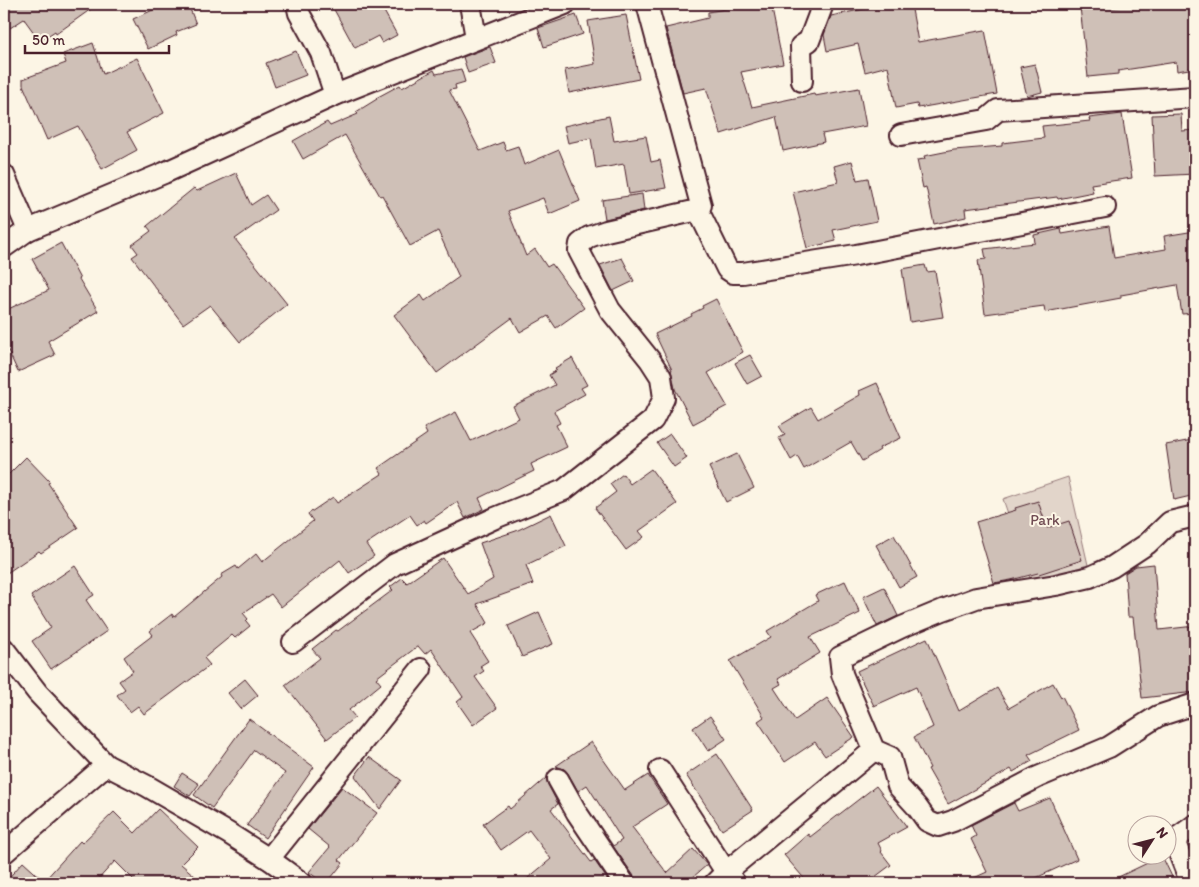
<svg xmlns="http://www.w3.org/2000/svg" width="1199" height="887" font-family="Itim,sans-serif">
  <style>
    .green { fill: #e2d5ca; stroke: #967a7a }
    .building { fill: #cfc0b7; stroke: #4a1f2b }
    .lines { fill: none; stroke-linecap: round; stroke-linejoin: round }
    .street-casing { stroke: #4a1f2b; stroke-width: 24 }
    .street { stroke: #fcf5e5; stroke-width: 20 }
    .labels { text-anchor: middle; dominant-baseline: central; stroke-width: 4; stroke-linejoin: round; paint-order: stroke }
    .park-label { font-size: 15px; fill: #704c53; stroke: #fcf5e5 }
  </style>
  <rect width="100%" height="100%" fill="#fcf5e5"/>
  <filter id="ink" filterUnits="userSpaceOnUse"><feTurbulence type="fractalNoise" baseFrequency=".02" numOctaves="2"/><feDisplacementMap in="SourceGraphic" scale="10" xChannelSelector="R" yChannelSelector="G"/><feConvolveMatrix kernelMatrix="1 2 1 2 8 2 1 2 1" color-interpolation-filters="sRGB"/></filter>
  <g filter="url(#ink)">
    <polygon class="green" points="1068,477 1088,565 1031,581 1003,499"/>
    <g class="building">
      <polygon points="4,4 98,4 56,34 55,31 40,41 24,19 10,28 4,18"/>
      <polygon points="166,4 188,4 196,24 176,32 177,35 148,49 133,19"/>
      <polygon points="331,4 380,4 397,35 382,43 378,36 355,48"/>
      <polygon points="737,4 771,4 783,64 741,72 752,107 814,94 815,96 859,88 866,126 822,134 824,142 783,151 776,117 721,134 706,88 683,93 666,28 708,18 708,12 737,7"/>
      <polygon points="877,4 911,4 918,42 985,30 997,94 918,108 917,104 896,108 888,66 865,72 858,44 827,51 824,35 831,16 878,6"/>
      <polygon points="1110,4 1111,8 1139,4 1178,4 1178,7 1195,4 1195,68 1177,71 1176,62 1118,71 1118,74 1088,77 1080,7"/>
      <polygon points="576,15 583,34 544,47 538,28"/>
      <polygon points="626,15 639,79 569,93 565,70 595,64 588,21"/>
      <polygon points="93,43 103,74 137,58 164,113 127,132 137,150 102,169 78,126 47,140 23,85 23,79 66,63 63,54"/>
      <polygon points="490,47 496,63 468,73 463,57"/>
      <polygon points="296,51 306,75 275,87 266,63"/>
      <polygon points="1035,64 1042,92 1027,96 1020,67"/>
      <polygon points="461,69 465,82 455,85 456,89 449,90 480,151 503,142 506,150 518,146 524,165 559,150 580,201 549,214 543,198 508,211 526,256 535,249 547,267 552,264 584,308 556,328 548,316 520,332 512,318 437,373 394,315 421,295 425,301 459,277 438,231 410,246 382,195 380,196 345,135 303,159 293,141 327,122 330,126 358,114 356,112 377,99 376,98 400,85 402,88 434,70 436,74"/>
      <polygon points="1122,114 1132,178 1091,184 1093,192 1058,199 1057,197 965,209 966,217 934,224 926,187 923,188 917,160 925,159 924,156 954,150 1002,146 1002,143 1044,138 1042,126 1090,121 1089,118"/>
      <polygon points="1181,114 1182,131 1195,130 1195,174 1155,176 1152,115"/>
      <polygon points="609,116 614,141 646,136 651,162 660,160 666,188 629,194 624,164 596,169 591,138 568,143 564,126"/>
      <polygon points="852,161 857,180 868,178 877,221 833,230 836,241 807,248 793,192 838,182 834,166"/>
      <polygon points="236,173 251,205 266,195 276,210 235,239 287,304 240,342 210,305 183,324 132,257 138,253 132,245 151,231 147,226 194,188 197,191"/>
      <polygon points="642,194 644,210 605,219 602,200"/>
      <polygon points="1109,226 1114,258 1166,249 1164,236 1195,231 1195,313 1182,314 1177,285 1121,295 1121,298 1045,312 1044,306 985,314 978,260 986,259 984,249 1035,243 1034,235 1061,229 1062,234"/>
      <polygon points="61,243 80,279 79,279 98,311 48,341 55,355 18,372 4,342 4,311 49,290 32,259"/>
      <polygon points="622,258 634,281 613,291 600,265"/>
      <polygon points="925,265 927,272 935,271 943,317 910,322 902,269"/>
      <polygon points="716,299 743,352 708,373 727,406 693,424 675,389 671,370 672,370 655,334 692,316 691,314 703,308 702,306"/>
      <polygon points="750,355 762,376 747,384 735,363"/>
      <polygon points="572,358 587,385 581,388 585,394 554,411 560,423 556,425 567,447 531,464 534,471 479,498 484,509 465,518 457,502 426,523 424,520 417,525 410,515 366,544 374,556 349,573 340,560 281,607 271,594 243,613 248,619 246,621 250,626 235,638 232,635 204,658 210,665 144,714 138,706 130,712 117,695 125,689 119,681 133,671 124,657 153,635 150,631 172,614 174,617 222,577 221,575 236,566 238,569 256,554 262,562 313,521 308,514 333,497 337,503 382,474 378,468 427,434 424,428 456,412 471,441 519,418 513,406 555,385 549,375 557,370 555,368"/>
      <polygon points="877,383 901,438 879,448 880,450 862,461 851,442 804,469 797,456 791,460 779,438 785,435 779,426 811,407 818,419 860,395 859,391"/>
      <polygon points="670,434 687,458 674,467 657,443"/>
      <polygon points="1192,440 1195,456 1195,495 1174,500 1166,445"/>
      <polygon points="737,454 754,488 726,502 709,467"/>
      <polygon points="26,457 50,482 48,483 78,528 41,553 39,551 4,575 4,479"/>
      <polygon points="651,469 677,504 639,531 644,537 626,550 595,508 616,492 610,484 623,474 630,484"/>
      <polygon points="1038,501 1047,528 1069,521 1082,560 1039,574 1038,573 1011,580 994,583 976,522 1016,510 1015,508"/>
      <polygon points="551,514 566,546 526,565 533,584 477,604 488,623 470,633 488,661 480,666 484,671 475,677 497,708 473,725 457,702 463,697 431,649 425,654 418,646 376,678 381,684 349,710 355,717 327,739 285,685 320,658 312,649 336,630 338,631 393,590 390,587 402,578 407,583 443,558 468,594 493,579 480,543 516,531"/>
      <polygon points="894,535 917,577 899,587 876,545"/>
      <polygon points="1154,564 1159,630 1195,626 1195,692 1142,698 1133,617 1128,617 1125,573 1136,566"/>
      <polygon points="75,566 94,595 86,600 107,631 51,669 32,641 51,628 31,596"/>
      <polygon points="845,581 860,613 810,637 820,653 778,679 781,684 774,688 795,720 827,698 854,737 825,756 815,742 785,762 758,721 764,717 730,661 771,637 767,631 818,601 815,595"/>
      <polygon points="884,587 898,616 877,626 863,597"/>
      <polygon points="539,612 553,644 522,657 508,626"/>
      <polygon points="927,638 959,711 997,688 1009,708 1053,683 1061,697 1062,696 1079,730 1028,755 1032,761 1013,772 1011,769 948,804 928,769 930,768 914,737 933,727 916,687 874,706 857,671"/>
      <polygon points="245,679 258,695 241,709 228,693"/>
      <polygon points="710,716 726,739 708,751 693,728"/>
      <polygon points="249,719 314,767 265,838 247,825 285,773 254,750 212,808 194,795"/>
      <polygon points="591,742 625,790 648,775 667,804 632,827 667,873 693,849 707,865 686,883 636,883 634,876 613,846 622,840 587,785 578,791 568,773 564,769 556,766"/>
      <polygon points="717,754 753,810 722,830 686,775"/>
      <polygon points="369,757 401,780 380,809 355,776"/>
      <polygon points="182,773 199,784 190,796 174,786"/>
      <polygon points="546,778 548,785 558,804 551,809 591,862 594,860 610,883 522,883 551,859 529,830 501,850 483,824 508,806 510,809"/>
      <polygon points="876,786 907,827 878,843 882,851 881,852 891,865 867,883 808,883 784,855 808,834 810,837"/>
      <polygon points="342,787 377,813 339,860 343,863 327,883 323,883 309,872 330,847 308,829"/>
      <polygon points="1050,798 1077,859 1025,883 963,883 987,872 971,839 976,836 971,825 1014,803 1018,811"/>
      <polygon points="158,809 198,847 181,864 203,883 137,883 115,861 95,883 4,883 23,862 44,881 80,841 82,843 114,812 135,833"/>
      <polygon points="1162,856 1175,883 1106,883"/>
    </g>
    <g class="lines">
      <defs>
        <g id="street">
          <polyline points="297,4 299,13 321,53 335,95"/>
          <polyline points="470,4 476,38"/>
          <polyline points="802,81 801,46 809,41 823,4"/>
          <polyline points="901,135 986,120 998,110 1195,97"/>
          <polyline points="4,175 28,230"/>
          <polyline points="698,210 727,269 733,273 743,273 856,255 1105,207"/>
          <polyline points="4,247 28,230 164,173 335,95 565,4"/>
          <polyline points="1195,516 1170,522 1147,544 1112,567 1090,577 1056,585 976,598 943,610 902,627 840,657 842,674 874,750 890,757 898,786 917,807 927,821 938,826 953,821 1038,777 1109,747 1158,716 1195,704"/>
          <polyline points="293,642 395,564 495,518 564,490 653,420 664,398 661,377 650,360 610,310 579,251 580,244 589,237 606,231 698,210 701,205 647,4"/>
          <polyline points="4,649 37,692 106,765 147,786 228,833 269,859 302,883"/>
          <polyline points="660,770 726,872 735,883"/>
          <polyline points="558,779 577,813 624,883"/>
          <polyline points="4,853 106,765"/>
          <polyline points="269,859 421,669"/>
          <polyline points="715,883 726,872 874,750"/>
          <polyline points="1195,883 1188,876 1174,840 1195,825"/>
        </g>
      </defs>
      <use href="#street" class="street-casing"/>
      <use href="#street" class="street"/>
    </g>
  </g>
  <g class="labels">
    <g class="park-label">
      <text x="1045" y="520">Park</text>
    </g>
  </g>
  <rect width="1199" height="887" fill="none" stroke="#fcf5e5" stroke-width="20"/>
  <rect x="10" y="10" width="1179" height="867" fill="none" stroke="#4a1f2b" stroke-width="2" filter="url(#ink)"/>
  <g transform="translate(1152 840) rotate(54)"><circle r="24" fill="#fcf5e5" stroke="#b59f9b"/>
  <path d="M0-4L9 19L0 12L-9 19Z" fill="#4a1f2b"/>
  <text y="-8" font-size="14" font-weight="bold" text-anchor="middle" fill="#4a1f2b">N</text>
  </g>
  <path d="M25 45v8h144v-8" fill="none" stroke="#4a1f2b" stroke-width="2.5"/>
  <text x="32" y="45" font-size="15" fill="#4a1f2b" stroke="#fcf5e5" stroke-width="4" paint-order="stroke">50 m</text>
</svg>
